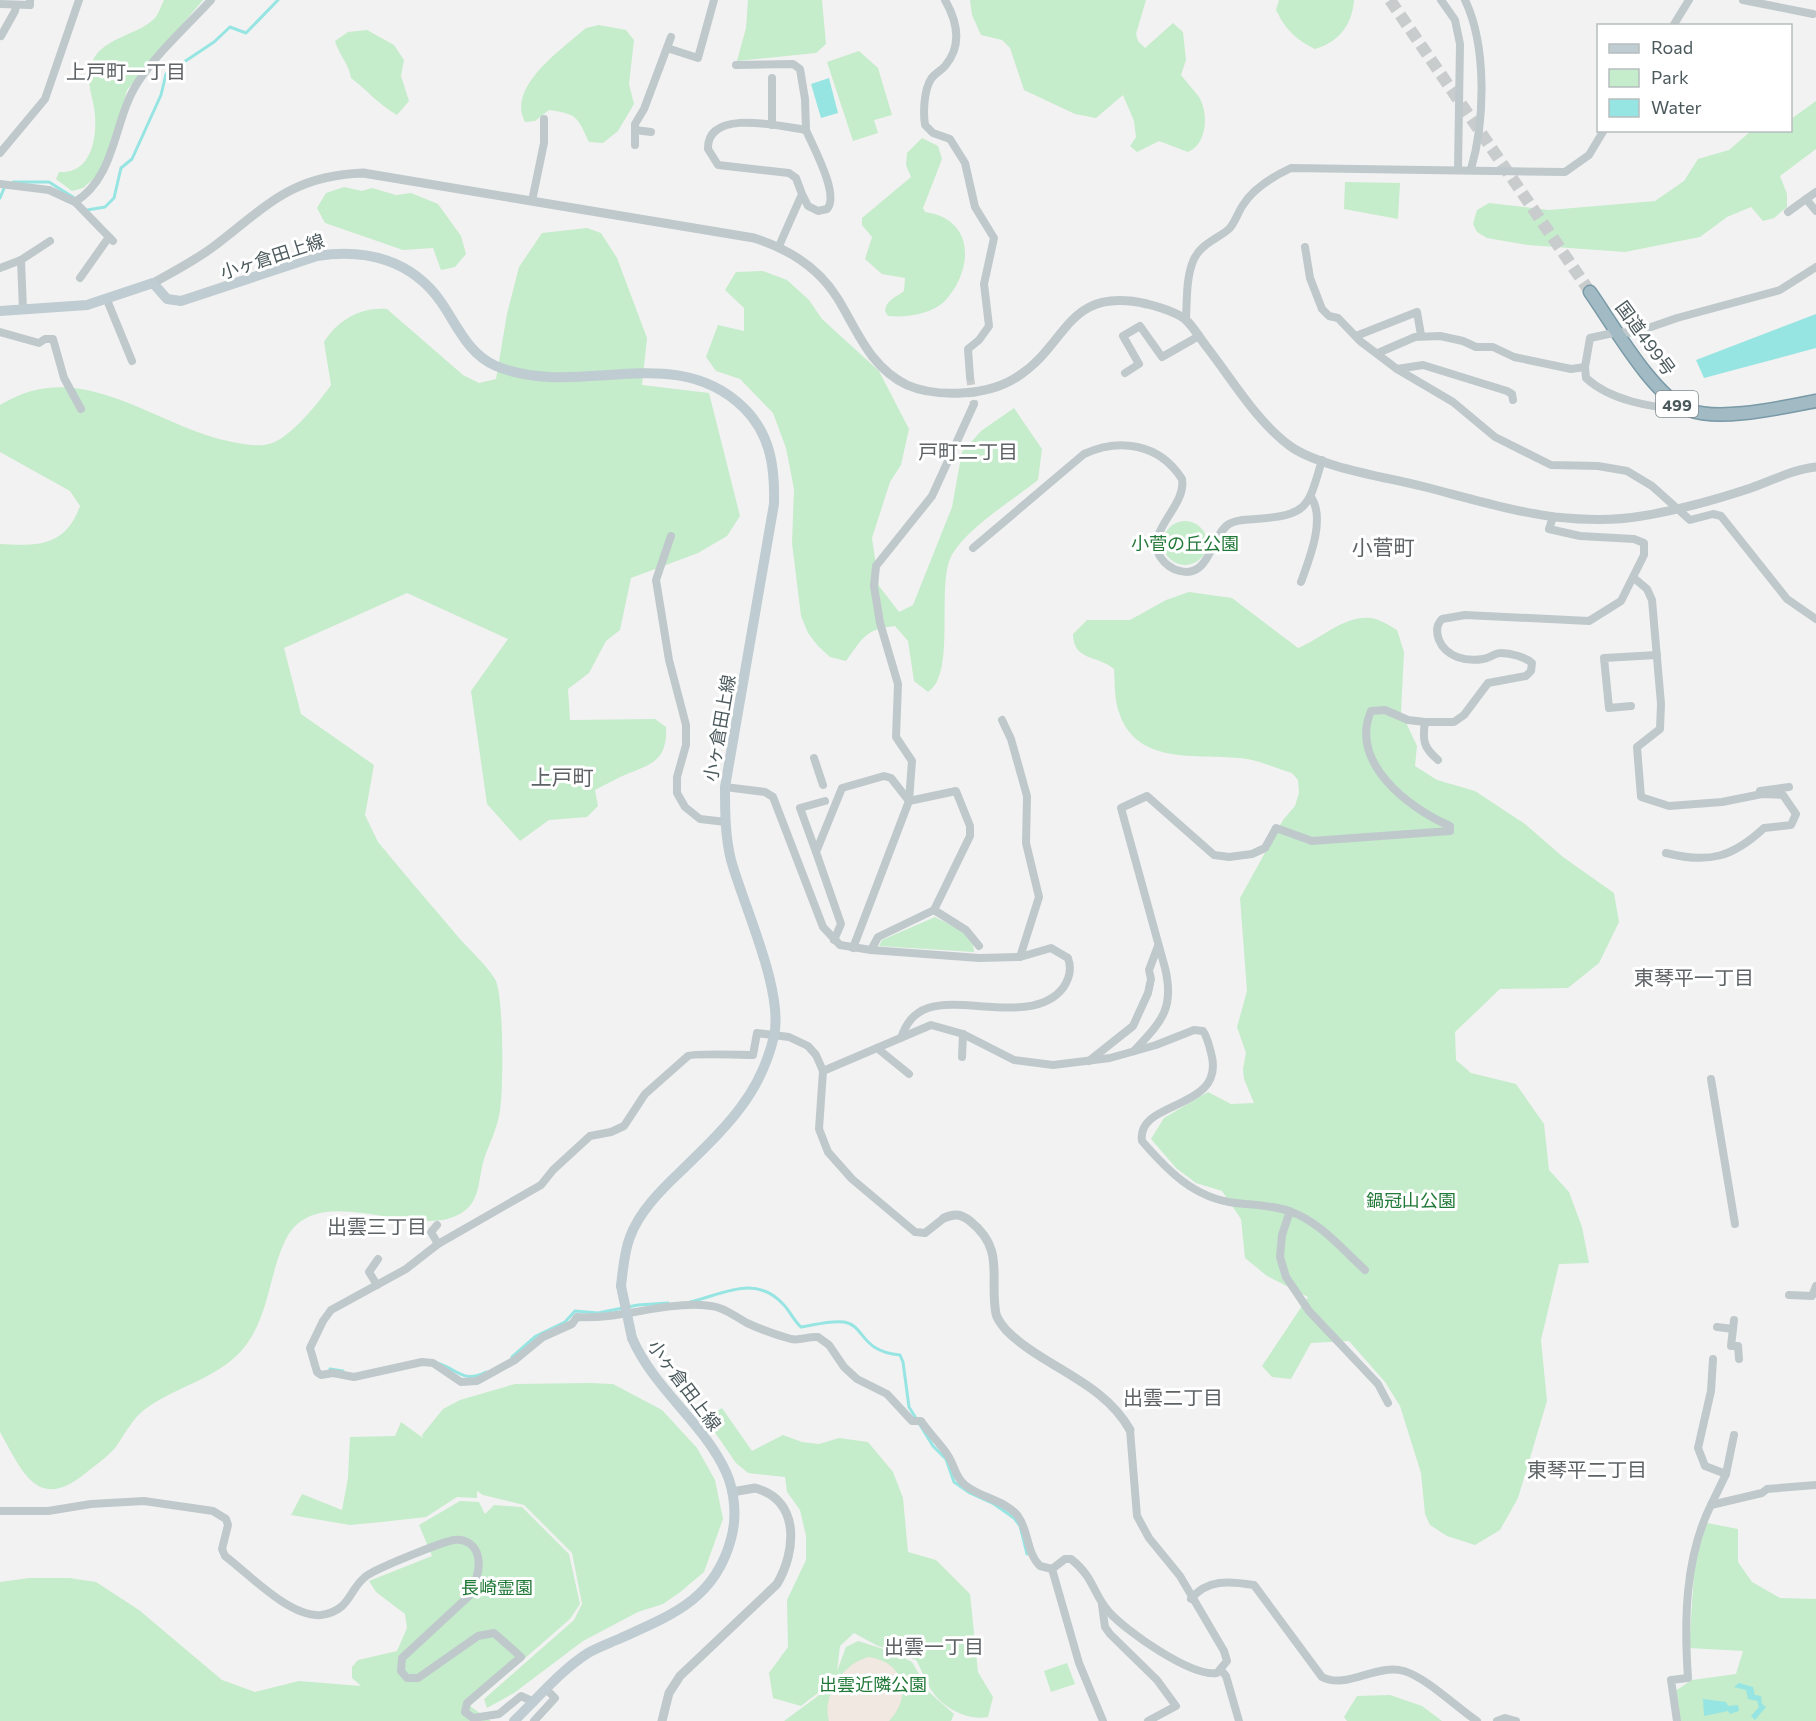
<svg xmlns="http://www.w3.org/2000/svg" width="1816" height="1721" font-family="Commissioner,'Noto Sans JP',sans-serif">
  <style>
    .green { fill: #c5eccb }
    .sand { fill: #f0e8e1 }
    .water { fill: #96e5e2 }
    .lines { fill: none; stroke-linecap: round; stroke-linejoin: round }
    .stream { stroke: #96e5e2; stroke-width: 3 }
    .minor-tunnel { stroke: #c9cccd; stroke-width: 8; stroke-dasharray: 8 4; stroke-linecap: butt }
    .trunk-tunnel { stroke: #c9cccd; stroke-width: 12; stroke-dasharray: 12 6; stroke-linecap: butt }
    .trunk-casing { stroke: #799aa7; stroke-width: 15 }
    .minor { stroke: #bfc9cc; stroke-width: 8 }
    .tertiary { stroke: #bfc9cc; stroke-width: 9 }
    .secondary { stroke: #bfccd1; stroke-width: 10 }
    .trunk { stroke: #a1bac4; stroke-width: 12 }
    .secondary-bridge { stroke: #bfccd1; stroke-width: 10 }
    .labels { text-anchor: middle; dominant-baseline: central; stroke-width: 6; stroke-linejoin: round; paint-order: stroke }
    .shield { fill: #fff; stroke: #818b8e; stroke-width: 1.5 }
    .shield-label { font-size: 16px; font-weight: bold; fill: #4b595d }
    .street-label { font-size: 18px; fill: #4b595d; stroke: #fff }
    .park-label { font-size: 18px; fill: #217938; stroke: #fff }
    .neighbourhood-label { font-size: 20px; fill: #5e6366; stroke: #fff }
    .quarter-label { font-size: 21px; fill: #5e6366; stroke: #fff }
  </style>
  <rect width="100%" height="100%" fill="#f3f2f2"/>
  <g class="green">
    <path d="M164,0H203L127,90L118,125L98,175L83,188L72,191L56,179L59,172C90,174 97,141 95,115C94,99 85,81 91,65C100,38 133,37 153,20C158,16 161,6 164,0Z"/>
    <polygon points="748,0 822,0 826,44 816,53 737,61 746,28"/>
    <path d="M970,0H1146L1136,34L1138,41L1145,48L1173,23L1183,32L1186,60L1181,75C1187,83 1194,90 1199,97C1209,114 1207,144 1188,152L1159,141L1137,152L1130,146L1136,137L1134,121L1123,95L1096,118L1075,114L1024,90L1010,48L1002,40L981,35L972,15Z"/>
    <path d="M1279,0H1354C1352,25 1339,42 1315,49C1295,39 1286,30 1276,10Z"/>
    <path d="M599,25L626,30L634,40L629,84L634,104L618,131L603,143L589,142C577,117 578,114 549,110L535,121L525,122C506,87 562,49 586,28Z"/>
    <path d="M367,30L394,45L404,60L401,76L409,101L397,115C378,104 367,90 351,78C349,64 339,55 335,41L348,32Z"/>
    <polygon points="859,51 878,68 892,115 874,120 878,133 853,141 827,62"/>
    <polygon points="1816,101 1816,149 1780,176 1787,194 1787,207 1774,218 1763,221 1751,207 1727,217 1700,237 1625,252 1528,245 1487,238 1477,232 1473,224 1477,210 1489,203 1549,210 1655,201 1684,181 1698,159 1729,150 1751,131 1790,130 1791,119"/>
    <path d="M922,138L938,146L942,159L923,208L925,212C975,219 974,269 945,301C932,314 906,318 888,316L885,311C887,299 895,298 904,291L905,278L882,274L865,259L872,237L862,225V218L911,177L906,165L907,153Z"/>
    <polygon points="1345,182 1400,183 1398,219 1344,209"/>
    <polygon points="344,187 362,191 372,188 396,195 411,193 438,204 461,236 466,254 455,267 441,270 433,248 403,250 325,223 317,208 326,193"/>
    <path d="M587,228L601,233L617,258L647,338L642,385L709,393L740,516L727,536L698,553L631,578L620,630L606,641L589,673L568,689L570,720L655,719L666,727C668,764 647,765 620,777C612,781 603,786 595,790L598,806L587,817L549,820L520,841L487,804L471,691L508,639L407,593L284,648L301,714L374,765L365,815L378,842C405,875 433,907 460,939C472,952 486,965 495,979C504,993 504,1098 499,1116C496,1130 490,1143 485,1156C476,1182 484,1209 447,1219C397,1231 313,1182 285,1241C269,1275 269,1314 246,1345C222,1378 175,1386 144,1410C132,1419 124,1436 115,1448C107,1457 96,1465 87,1472C38,1513 23,1473 0,1432V544C38,546 65,547 80,506L70,491L0,452V405C80,355 151,424 228,441C240,444 257,447 269,444C290,439 319,402 331,385L324,342C338,320 360,307 387,309L463,375L479,383L496,379L507,314L519,267L542,233Z"/>
    <path d="M763,271L787,280L809,300L822,319L879,371L909,429L901,465L890,482L872,538L879,586L899,612L913,605L952,507L962,452L981,431L1014,408L1042,449L1038,480C1013,500 962,531 950,559C937,590 956,675 928,692L914,681L908,641L895,626C865,629 863,638 846,661L830,657L818,646L808,633L801,616L792,543L794,489L786,448L773,413L740,379L716,371L706,357L718,325L744,331V308L725,290L736,272Z"/>
    <circle cx="1185" cy="543" r="22"/>
    <path d="M1189,592L1232,598L1298,648C1323,638 1344,615 1371,618C1380,619 1390,626 1397,630L1404,652L1401,712L1417,746L1415,766L1437,780L1475,791L1525,824L1563,857L1614,893L1619,922L1599,963L1568,988L1500,989L1455,1032L1456,1060L1471,1073L1516,1084L1544,1124L1549,1170L1569,1192L1582,1227L1589,1263L1559,1264L1541,1340L1547,1401L1518,1498L1500,1530L1475,1545L1447,1536L1430,1525L1425,1514L1421,1473L1400,1406L1385,1382L1349,1341L1311,1343L1291,1379L1272,1377L1262,1366L1308,1297L1267,1276L1245,1258L1241,1219L1222,1191L1196,1183L1176,1168L1151,1139L1164,1118L1208,1092L1231,1104L1254,1103L1244,1079L1243,1069L1246,1053L1237,1027L1247,991L1240,898L1283,820L1295,806L1299,793L1298,780L1292,773C1275,768 1256,759 1239,758C1197,754 1138,765 1120,715C1114,701 1115,684 1114,669C1098,655 1073,661 1073,634L1087,620H1130L1166,600Z"/>
    <path d="M935,917C949,925 974,932 974,952L879,946L882,940Z"/>
    <polygon points="589,1383 613,1384 662,1410 697,1448 715,1480 723,1519 704,1572 679,1593 663,1604 638,1612 583,1641 514,1693 487,1708 484,1699 574,1620 582,1604 572,1553 524,1505 483,1495 477,1491 477,1498 457,1497 426,1517 382,1522 350,1525 291,1515 302,1494 342,1510 348,1478 350,1437 395,1436 401,1422 423,1438 422,1435 443,1409 460,1400 515,1384"/>
    <path d="M722,1408L752,1451L783,1435L802,1442L819,1444L839,1438L868,1442L893,1472L903,1498L908,1552L936,1560L970,1594L978,1672L993,1697L988,1717C968,1721 943,1708 932,1691C925,1681 922,1670 916,1660L876,1645L854,1633L840,1646L837,1671L846,1647L858,1641L893,1652L912,1662L930,1693L954,1714L951,1721H784L822,1693L827,1686L801,1706L773,1698L769,1673L788,1647L787,1600L806,1560V1536L800,1510L787,1492L785,1477L748,1473L736,1463L705,1418Z"/>
    <polygon points="460,1501 479,1502 485,1514 494,1505 522,1507 569,1554 580,1604 570,1619 470,1706 491,1721 0,1721 0,1582 29,1578 69,1578 96,1582 139,1610 222,1680 255,1692 299,1681 361,1686 352,1678 352,1667 358,1660 397,1651 407,1628 405,1614 376,1592 369,1581 432,1556 419,1525"/>
    <polygon points="1707,1523 1738,1529 1738,1562 1752,1582 1780,1598 1816,1599 1816,1721 1679,1721 1675,1691 1692,1680 1736,1674 1743,1651 1689,1648 1695,1559"/>
    <polygon points="1067,1663 1075,1684 1051,1692 1044,1671"/>
    <polygon points="1390,1695 1422,1706 1442,1721 1347,1721 1344,1717 1357,1696"/>
  </g>
  <path class="sand" d="M869,1657C904,1662 913,1696 889,1721H829C821,1696 844,1662 869,1657Z"/>
  <g class="water">
    <polygon points="829,78 838,113 821,118 811,84"/>
    <polygon points="1816,314 1816,348 1704,378 1696,360"/>
    <polygon points="1739,1683 1753,1687 1755,1695 1761,1696 1762,1704 1766,1707 1755,1720 1751,1716 1759,1707 1757,1701 1748,1699 1746,1690 1734,1687"/>
    <polygon points="1703,1699 1726,1702 1728,1706 1738,1705 1739,1711 1730,1714 1728,1711 1704,1716"/>
  </g>
  <g class="lines">
    <g class="stream">
      <polyline points="13,182 49,182 76,199"/>
      <polyline points="0,198 5,186"/>
      <polyline points="87,210 105,207 114,198 121,168 132,159 161,95 166,74 214,42 230,27 246,33 278,0"/>
      <path d="M690,1302C724,1294 755,1274 783,1304C790,1311 794,1321 801,1327C814,1325 831,1320 844,1322C865,1325 860,1352 900,1355L903,1362L909,1407L933,1446L946,1459L954,1482L970,1493L994,1504L1014,1518L1020,1526L1027,1554"/>
      <polyline points="512,1357 536,1336 565,1322 575,1311 598,1313 638,1305 668,1303"/>
      <path d="M437,1363C458,1369 462,1384 486,1372"/>
      <polyline points="330,1369 343,1371"/>
    </g>
    <polyline class="minor-tunnel" points="970,377 974,404"/>
    <polyline class="trunk-tunnel" points="1390,0 1590,292"/>
    <defs>
      <path id="trunk" d="M1590,292C1612,323 1654,398 1689,410C1721,422 1783,407 1816,401"/>
    </defs>
    <use href="#trunk" class="trunk-casing"/>
    <g class="minor">
      <path d="M945,0C957,21 963,45 945,66C941,71 935,73 931,79C924,90 923,112 925,125L933,133L950,139L965,163L975,207L994,238L984,284L989,326L979,340L968,349L970,377"/>
      <polyline points="1441,0 1455,20 1460,44 1458,168"/>
      <path d="M1465,0C1487,46 1485,121 1471,169"/>
      <polyline points="1743,0 1813,14"/>
      <polyline points="0,4 30,5 30,0"/>
      <polyline points="1673,26 1689,0"/>
      <polyline points="1,36 15,11 16,5"/>
      <polyline points="667,48 698,58 714,0"/>
      <polyline points="736,65 793,64 800,69 805,99 806,130"/>
      <polyline points="772,78 772,125"/>
      <polyline points="635,130 651,132"/>
      <polyline points="635,145 635,124 644,109 671,37"/>
      <polyline points="0,153 45,99 79,0"/>
      <path d="M0,184L49,190L75,202C117,176 113,120 138,82C158,52 187,26 211,0"/>
      <polyline points="1806,199 1816,192"/>
      <polyline points="532,201 544,143 544,119"/>
      <polyline points="75,202 113,241"/>
      <polyline points="1788,212 1806,199 1816,211"/>
      <path d="M779,246L802,194L808,206L818,211L827,209C840,195 813,147 806,130C780,126 707,108 708,149L718,165L789,173L796,178L802,194"/>
      <polyline points="1305,247 1310,278 1322,309 1329,316 1338,318 1360,341 1397,369 1453,402 1495,437 1551,465 1598,466 1627,471 1652,486 1690,520 1713,514 1721,516 1787,599 1816,619"/>
      <polyline points="21,260 23,310"/>
      <polyline points="0,268 21,260 50,241"/>
      <polyline points="80,278 109,237"/>
      <polyline points="107,300 132,361"/>
      <path d="M1186,319C1187,300 1186,276 1194,259C1201,244 1217,239 1229,229C1235,223 1238,212 1243,205C1253,189 1274,176 1291,168L1565,172L1589,155L1604,130"/>
      <polyline points="0,332 39,343 45,339 53,339 64,378 81,409"/>
      <polyline points="1356,336 1417,312 1421,335"/>
      <polyline points="1378,353 1415,337 1440,336 1463,341 1476,347 1493,347 1514,357 1571,369 1585,367"/>
      <polyline points="1397,369 1423,365 1507,391 1512,394 1513,400"/>
      <polyline points="1125,373 1139,364 1123,336 1140,326 1162,357 1199,336"/>
      <path d="M1684,410C1651,407 1611,401 1586,378L1585,367L1590,338L1618,332L1634,333L1677,318L1780,290L1816,267"/>
      <polyline points="671,536 656,580 669,660 686,725 686,745 677,777 677,793 685,807 700,819 726,822"/>
      <path d="M973,548L1084,454C1119,438 1159,443 1182,479C1187,507 1143,532 1161,558C1165,564 1173,570 1180,571C1210,579 1211,535 1229,524C1237,519 1247,520 1256,519C1308,515 1308,508 1322,460"/>
      <path d="M1634,578L1647,589L1652,600L1661,704L1660,729L1637,747L1641,797L1669,806L1722,802L1762,794L1783,795L1796,814L1791,825L1764,828C1733,857 1709,864 1666,853"/>
      <path d="M1301,582C1309,560 1326,519 1311,497"/>
      <polyline points="1631,706 1609,708 1604,658 1657,655"/>
      <polyline points="1002,720 1011,739 1027,796 1026,843 1039,897 1020,957"/>
      <path d="M1425,722C1422,741 1424,748 1438,760"/>
      <polyline points="814,758 823,785"/>
      <path d="M725,787L765,792L773,797L823,927L840,945L871,950L979,958L1020,957L1051,948L1068,958C1072,969 1070,978 1063,988C1034,1025 965,996 928,1008C913,1013 906,1024 901,1038"/>
      <polyline points="1760,791 1789,787"/>
      <polyline points="816,852 800,808 825,801"/>
      <polyline points="934,910 966,930 979,946"/>
      <polyline points="834,940 841,924 816,852 842,788 884,776 891,778 909,801"/>
      <polyline points="853,948 909,801 912,761 896,737 898,684 880,623 874,586 876,566 932,496 974,404"/>
      <polyline points="871,950 878,937 934,910 970,836 970,826 956,791 909,801"/>
      <polyline points="877,1048 909,1074"/>
      <path d="M1134,1051C1161,1022 1175,1009 1165,968L1121,808L1147,796L1214,855L1229,857L1252,854L1265,848L1276,828L1312,841L1450,831V826C1408,808 1349,762 1371,711L1385,710L1408,720L1425,722H1454L1464,715L1488,683L1526,676L1531,671L1532,663C1525,657 1511,653 1501,653C1495,653 1490,658 1483,659C1466,662 1446,657 1439,640C1436,632 1436,625 1442,619L1465,615L1589,621L1621,601L1644,555V543L1634,539L1580,536L1549,529L1553,517"/>
      <polyline points="962,1057 963,1034"/>
      <polyline points="1089,1061 1133,1026 1148,993 1151,979 1149,970 1158,946"/>
      <path d="M823,1071L931,1025L963,1034L1014,1060L1053,1065L1110,1058L1156,1045L1194,1030L1203,1031C1208,1038 1210,1049 1212,1057C1223,1111 1136,1100 1142,1141C1168,1171 1194,1198 1235,1203C1252,1205 1273,1205 1289,1211C1319,1221 1342,1249 1365,1270"/>
      <polyline points="1711,1079 1735,1224"/>
      <polyline points="1290,1211 1282,1235 1280,1257 1286,1277 1309,1311 1378,1384 1388,1403"/>
      <path d="M944,1218L925,1233L915,1232L852,1179L828,1152L819,1129L823,1071L816,1055L808,1046L789,1037L757,1033L753,1055C741,1055 692,1053 688,1056L645,1094L624,1126L611,1132L590,1136L553,1170L541,1185L438,1244L406,1269L331,1310L323,1321L310,1348L317,1372L321,1375L333,1373L354,1377L422,1362L433,1363L461,1382L477,1381L515,1360L543,1337L572,1324L577,1317C618,1320 659,1303 701,1305C724,1306 729,1313 747,1323C760,1329 777,1335 791,1339C801,1341 808,1336 818,1337L829,1345L844,1367L857,1379L887,1394L912,1421H921C929,1433 939,1442 947,1454C955,1465 954,1476 965,1485C981,1498 1005,1500 1018,1516C1029,1531 1026,1552 1040,1566L1052,1569L1065,1559H1071C1094,1577 1093,1594 1109,1612C1126,1631 1191,1677 1217,1673L1227,1661L1224,1651L1180,1576L1149,1538L1137,1516L1130,1430"/>
      <polyline points="437,1225 431,1232 438,1244"/>
      <polyline points="377,1285 369,1272 378,1259"/>
      <polyline points="1789,1295 1812,1296 1816,1286"/>
      <polyline points="1734,1320 1731,1346 1738,1346 1739,1359"/>
      <polyline points="1717,1327 1733,1329"/>
      <polyline points="1726,1474 1734,1435"/>
      <polyline points="1711,1505 1726,1474 1705,1466 1698,1448 1711,1391 1713,1359"/>
      <path d="M0,1511H48L91,1504L144,1501L213,1511L226,1519L228,1525L222,1549L225,1556C249,1574 290,1618 321,1615C350,1611 348,1591 365,1577C374,1569 442,1542 454,1540C466,1538 476,1546 478,1557C481,1570 475,1584 469,1596L402,1658L401,1671L407,1678H418L478,1636L494,1633L521,1657L467,1703L465,1712L473,1718L499,1714L521,1696L534,1702"/>
      <polyline points="1052,1569 1079,1663 1103,1721"/>
      <path d="M1191,1599C1207,1579 1229,1581 1254,1585L1322,1677C1346,1690 1377,1663 1404,1671C1427,1678 1456,1707 1477,1721"/>
      <polyline points="1102,1605 1105,1627 1110,1634 1157,1680 1176,1706 1148,1721"/>
      <polyline points="1221,1670 1226,1676 1239,1721"/>
      <polyline points="534,1721 555,1698 546,1689"/>
      <polyline points="1497,1721 1505,1718 1516,1721"/>
      <path d="M1677,1721L1671,1680L1688,1678C1684,1621 1685,1557 1711,1505L1762,1493L1767,1489L1816,1485"/>
    </g>
    <g class="tertiary">
      <path d="M153,283C173,272 194,261 213,247C267,206 290,176 363,173L754,238C789,249 819,268 838,299C858,332 870,367 907,385C925,393 943,394 962,393C983,392 1003,387 1020,375C1069,342 1067,286 1147,304C1159,307 1179,313 1187,321C1194,328 1200,338 1206,346C1232,379 1256,421 1290,446C1319,467 1385,477 1421,486C1465,497 1510,511 1555,517C1583,520 1614,521 1642,516C1679,510 1715,500 1751,488C1771,481 1794,469 1816,467"/>
      <path d="M944,1218C954,1213 961,1214 970,1221C1006,1250 989,1277 996,1314C998,1321 1002,1325 1006,1330C1044,1368 1103,1381 1130,1430"/>
      <path d="M662,1721L669,1693L680,1676L777,1584C796,1552 801,1500 755,1488L732,1492"/>
    </g>
    <g class="secondary">
      <path d="M0,311L87,305L153,283L167,299L181,301L317,256C365,248 412,260 441,302C457,325 468,354 496,366C578,400 674,339 744,408C771,435 775,468 774,504L725,787C725,811 725,836 731,860C744,907 784,991 774,1036C760,1097 723,1130 680,1172C661,1190 639,1212 630,1237C624,1252 623,1270 621,1286"/>
      <path d="M514,1721C538,1698 560,1671 588,1653C598,1647 610,1643 621,1638C672,1615 715,1599 731,1539C737,1518 735,1492 726,1472C703,1422 654,1389 632,1338"/>
    </g>
    <use href="#trunk" class="trunk"/>
    <polyline class="secondary-bridge" points="621,1286 632,1338"/>
  </g>
  <g class="labels">
    <rect class="shield" x="1656" y="391" width="42" height="26" rx="4.5"/>
    <g class="shield-label">
      <text x="1677" y="404">499</text>
    </g>
    <g class="street-label">
      <text transform="translate(272 256) rotate(-18)">小ヶ倉田上線</text>
      <text transform="translate(1646 338) rotate(54)">国道499号</text>
      <text transform="translate(719 728) rotate(-80)">小ヶ倉田上線</text>
      <text transform="translate(685 1385) rotate(53)">小ヶ倉田上線</text>
    </g>
    <g class="park-label">
      <text x="1185" y="543">小菅の丘公園</text>
      <text x="1411" y="1200">鍋冠山公園</text>
      <text x="497" y="1587">長崎霊園</text>
      <text x="873" y="1684">出雲近隣公園</text>
    </g>
    <g class="neighbourhood-label">
      <text x="126" y="71">上戸町一丁目</text>
      <text x="968" y="451">戸町二丁目</text>
      <text x="1694" y="977">東琴平一丁目</text>
      <text x="377" y="1226">出雲三丁目</text>
      <text x="1173" y="1397">出雲二丁目</text>
      <text x="1587" y="1469">東琴平二丁目</text>
      <text x="934" y="1646">出雲一丁目</text>
    </g>
    <g class="quarter-label">
      <text x="1383" y="546">小菅町</text>
      <text x="562" y="776">上戸町</text>
    </g>
  </g>
  <rect x="1597" y="24" width="195" height="108" fill="#ffffff" stroke="#b7bdbe" stroke-width="1.5"/>
  <rect x="1609" y="44" width="30" height="9" fill="#bfccd1" stroke="#b7bdbe" stroke-width="1.5"/>
  <text x="1651" y="54" font-size="18" fill="#4b595d">Road</text>
  <rect x="1609" y="69" width="30" height="18" fill="#c5eccb" stroke="#b7bdbe" stroke-width="1.5"/>
  <text x="1651" y="84" font-size="18" fill="#4b595d">Park</text>
  <rect x="1609" y="99" width="30" height="18" fill="#96e5e2" stroke="#b7bdbe" stroke-width="1.5"/>
  <text x="1651" y="114" font-size="18" fill="#4b595d">Water</text>
</svg>
